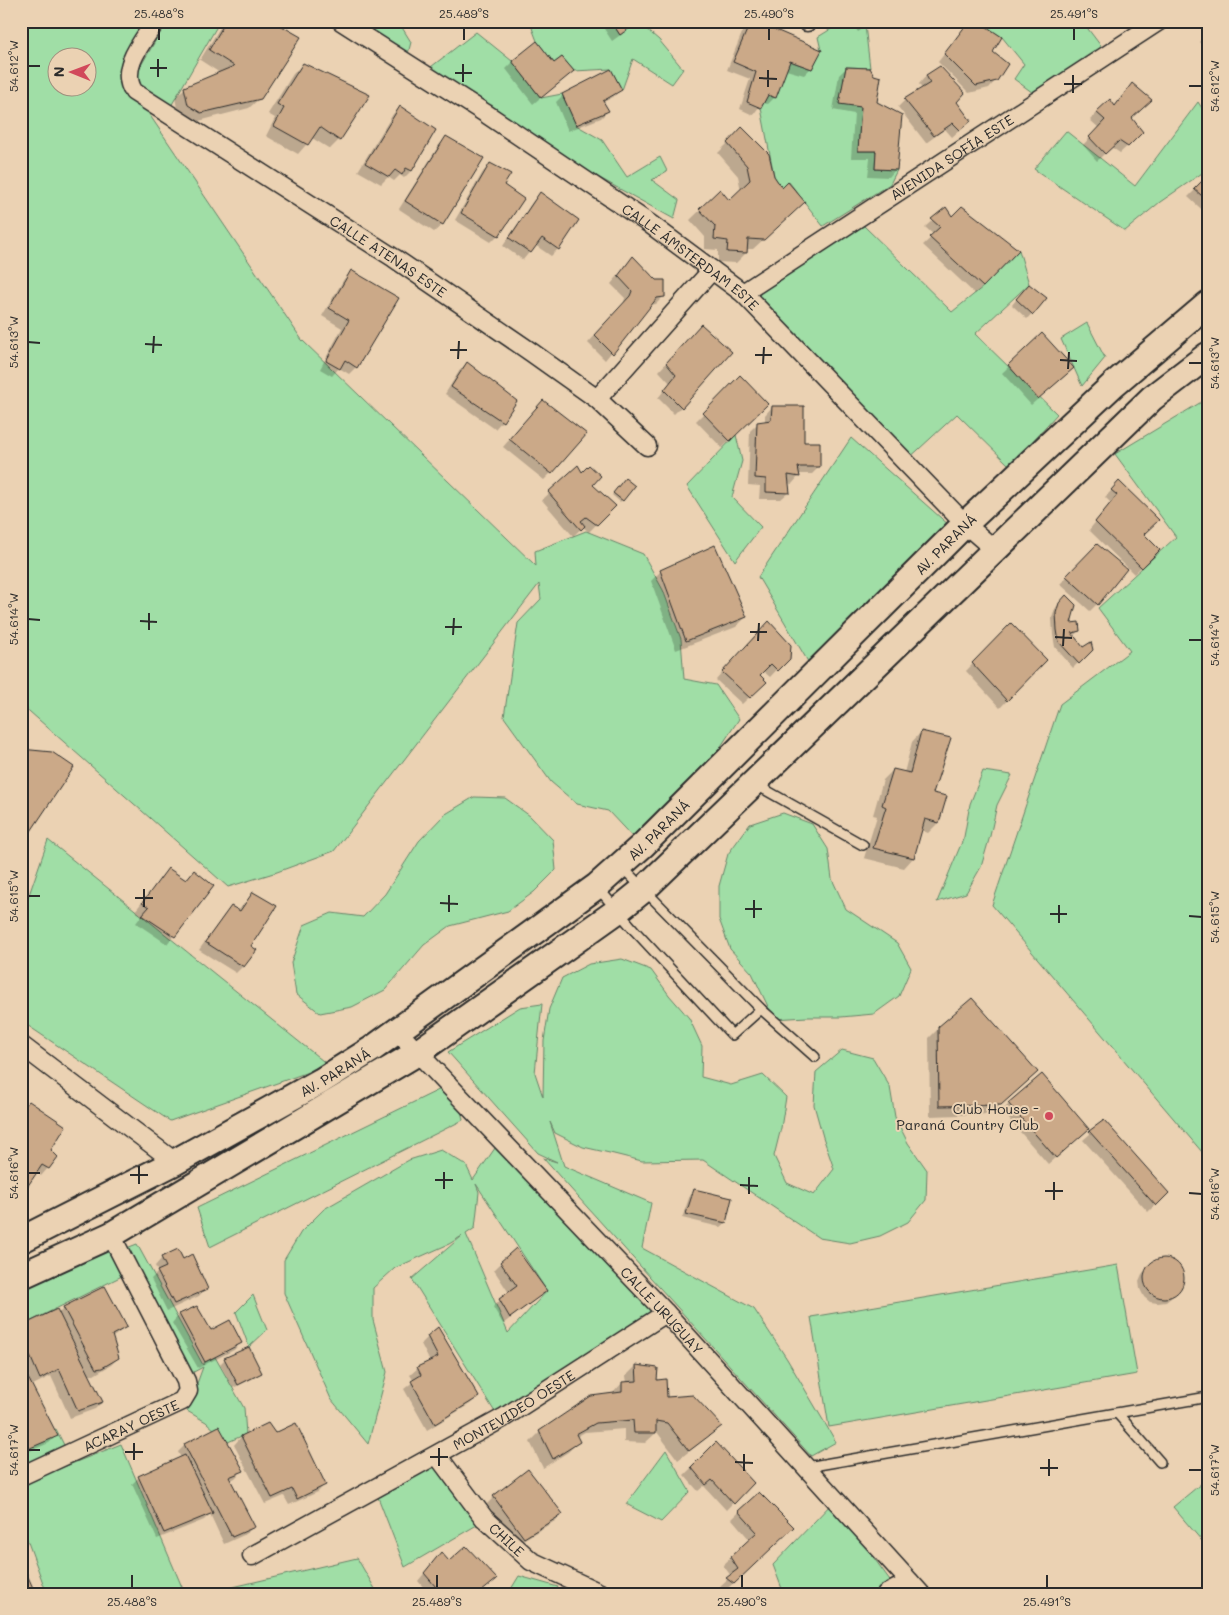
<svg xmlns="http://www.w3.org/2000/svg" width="1229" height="1615" font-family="Mali,sans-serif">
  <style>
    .green { fill: #a0dea6; stroke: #668468; fill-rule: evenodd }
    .shadow { fill: #0003 }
    .building { fill: #cba988; stroke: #2b2b2b }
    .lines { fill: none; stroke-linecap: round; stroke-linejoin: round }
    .lane-casing { stroke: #2b2b2b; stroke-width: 12 }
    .street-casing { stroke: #2b2b2b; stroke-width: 21 }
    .secondary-casing { stroke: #2b2b2b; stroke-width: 29 }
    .lane { stroke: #ebd2b3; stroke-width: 9 }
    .street { stroke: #ebd2b3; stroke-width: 18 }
    .secondary { stroke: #ebd2b3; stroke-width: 25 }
    .ticks { fill: none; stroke: #2b2b2b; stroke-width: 2 }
    .poi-dot { fill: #d1495b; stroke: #ebd2b3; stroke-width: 2 }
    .labels { text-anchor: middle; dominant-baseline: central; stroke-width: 4; stroke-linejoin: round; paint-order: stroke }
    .street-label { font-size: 14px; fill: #2b2b2b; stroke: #ebd2b3 }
    .poi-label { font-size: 14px; fill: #2b2b2b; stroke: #ebd2b3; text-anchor: end }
    .neatline { fill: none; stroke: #2b2b2b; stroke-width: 2 }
    .ticks-label { font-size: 12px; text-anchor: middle; fill: #2b2b2b }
  </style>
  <rect width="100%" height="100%" fill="#ebd2b3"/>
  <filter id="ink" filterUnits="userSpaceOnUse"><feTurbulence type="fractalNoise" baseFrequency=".02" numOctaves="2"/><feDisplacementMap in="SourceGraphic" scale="10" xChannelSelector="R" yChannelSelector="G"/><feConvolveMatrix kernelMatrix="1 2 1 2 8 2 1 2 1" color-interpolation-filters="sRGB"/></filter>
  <g filter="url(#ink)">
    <g class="green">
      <path d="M21,21H140L130,84L167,21H220L167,113L130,86L302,340L536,566L535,551L586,531L643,554L663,590L681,639L684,679L716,685L739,719L694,787L638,843L608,811L577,804L551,782L504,717L518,623L541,599L539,584L334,851L277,872L228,887L21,704ZM58,58H88V88H58Z"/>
      <polygon points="373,21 398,21 411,42 406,62 363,34"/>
      <polygon points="539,21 611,21 620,35 638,22 659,40 683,69 672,84 633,59 622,90 611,69 574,71 562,57 554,63 537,41 532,28"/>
      <polygon points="844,21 862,21 865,25 870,68 846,67 840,103 861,107 858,151 876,151 875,169 897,170 890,184 823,226 789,182 782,188 774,176 761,108 768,95 775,98 790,61 812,69 821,50 818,37"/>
      <polygon points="978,21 1082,21 1107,54 1040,98 1014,79 1024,64 1002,37"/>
      <polygon points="476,32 512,61 541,98 562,94 576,125 602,140 627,177 660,157 667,171 652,180 679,200 674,219 578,166 427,70"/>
      <polygon points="1198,102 1208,117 1208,169 1160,202 1125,231 1034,169 1066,131 1135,186"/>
      <polygon points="863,225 952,312 983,287 1019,250 1029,284 975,334 1057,414 1010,466 957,414 906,461 752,288"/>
      <polygon points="1087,323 1105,358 1082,386 1061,339"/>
      <polygon points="1208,398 1208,1159 992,905 1060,704 1130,651 1098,608 1176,537 1115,454"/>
      <polygon points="736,435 742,461 732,497 761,527 735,561 687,486"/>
      <polygon points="851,438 950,526 810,665 758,577"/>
      <polygon points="983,771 1012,775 997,805 990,836 981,867 966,893 937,902 964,837 970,804"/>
      <polygon points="474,797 505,798 530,816 553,840 556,870 534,892 508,911 450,926 424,945 385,990 352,1007 320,1013 296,994 291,963 304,925 332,913 363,917 385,894 419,841 444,815"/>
      <polygon points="783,813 812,824 828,849 832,879 846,909 897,943 911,968 899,996 874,1014 841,1017 807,1017 774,1019 752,973 730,949 719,919 719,886 728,854 750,824"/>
      <polygon points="48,840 328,1065 170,1121 21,1021 21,918"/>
      <polygon points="622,959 651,970 669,995 689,1018 702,1046 701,1077 731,1085 763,1075 786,1097 781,1128 774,1156 787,1183 814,1195 834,1169 823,1137 814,1105 816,1072 842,1050 873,1058 890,1087 895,1117 908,1143 927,1170 926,1200 908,1222 880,1236 850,1243 819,1238 703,1160 642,1161 614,1154 583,1147 555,1133 550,1122 564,1166 651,1203 642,1248 754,1309 787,1359 836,1442 811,1456 543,1158 557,1162 538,1153 448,1052 520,1007 542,1004 535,1073 543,1097 544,1041 549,1009 562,978 589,964"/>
      <polygon points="455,1082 463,1120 210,1247 197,1208"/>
      <path d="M502,1138L661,1312L498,1417L412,1279L462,1236L449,1244L395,1268L373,1288V1320L387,1372L368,1444L331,1399L284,1293V1260L301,1232L324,1209L409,1160L441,1150L466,1165L473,1180ZM476,1184L547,1291L508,1333L466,1234L475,1228L479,1192Z"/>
      <polygon points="137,1244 203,1365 205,1362 215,1357 244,1408 246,1434 228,1442 206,1422 187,1411 203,1367 190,1374 124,1249"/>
      <polygon points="106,1247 122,1276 21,1326 21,1291"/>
      <polygon points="1118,1265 1137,1374 829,1427 811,1317"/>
      <polygon points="253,1295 267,1330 249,1347 236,1312"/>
      <polygon points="56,1429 66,1449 21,1468 21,1446"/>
      <polygon points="121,1444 185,1594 47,1594 21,1523 21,1484"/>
      <polygon points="666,1450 690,1492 661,1522 626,1504"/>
      <polygon points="435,1460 482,1522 405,1567 376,1492"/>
      <polygon points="1208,1478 1208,1548 1173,1507"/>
      <polygon points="833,1502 895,1587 868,1594 784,1594 773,1565"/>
      <polygon points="357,1558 378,1594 203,1594"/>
      <polygon points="519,1576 558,1587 554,1594 508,1594"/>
    </g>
    <g class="shadow">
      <polygon points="224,21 270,21 260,98 249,108 191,123 178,114 175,97 185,88 220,73 200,60"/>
      <polygon points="599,21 640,21 612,41"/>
      <polygon points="751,21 811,68 804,75 786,70 775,97 768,104 762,103 753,115 740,109 750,79 727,70 744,28"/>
      <polygon points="833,21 875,21 858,32 851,22 837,28"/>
      <polygon points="970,21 992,52 996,80 989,88 969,93 938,62"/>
      <polygon points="1208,32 1208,51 1199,42"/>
      <polygon points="513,62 554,65 572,71 533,104 506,69"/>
      <polygon points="303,64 339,140 330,149 312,138 298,154 266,136 275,118 268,114 293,74"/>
      <polygon points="846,68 876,102 896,169 889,177 868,176 870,158 851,158 854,114 833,110 839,75"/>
      <polygon points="940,68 955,102 962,128 952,137 945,129 926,143 898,107 905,100 922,89 919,84 926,76"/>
      <polygon points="1132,85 1130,118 1135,139 1120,153 1111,147 1097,161 1083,145 1099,128 1090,120 1109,101 1114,107"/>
      <polygon points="620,90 613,97 602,103 608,111 601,118 568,131 556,102 563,95"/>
      <polygon points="400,107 411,171 404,178 400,175 394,181 388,177 381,184 358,171 393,114"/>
      <polygon points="742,129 794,211 753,249 746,249 746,253 736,263 718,262 718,250 705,249 705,237 690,220 720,191 729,202 741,191 738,176 718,153"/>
      <polygon points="447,138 483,159 442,225 434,232 399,209 439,145"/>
      <polygon points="490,165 502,186 498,235 491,242 455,220 483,172"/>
      <polygon points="1208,177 1208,215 1188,197"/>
      <polygon points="540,194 558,249 551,256 535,245 523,260 503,246 533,201"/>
      <polygon points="945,209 951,218 1017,250 975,294 923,245 934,235 925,227"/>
      <polygon points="633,258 664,296 656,304 650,305 605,360 588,343 623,305 625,298 611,284"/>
      <polygon points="351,272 356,367 349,374 339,368 332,376 320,369 342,328 322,316 344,279"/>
      <polygon points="1024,290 1045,298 1027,319 1012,305"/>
      <polygon points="694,333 681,407 674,414 658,398 670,383 659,371"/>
      <polygon points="1042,335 1065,376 1031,405 1002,373"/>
      <polygon points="467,363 502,421 495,429 445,394 460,370"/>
      <polygon points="740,377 767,404 722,448 696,421"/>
      <polygon points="772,407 803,443 819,467 812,474 798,474 799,476 792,484 787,483 789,492 781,499 759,499 760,486 748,485 750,431 758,423 765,422 765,415"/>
      <polygon points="536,408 551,473 544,480 503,447"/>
      <polygon points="578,467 592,485 614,506 589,532 583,527 573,536 542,500"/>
      <polygon points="625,479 622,500 620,502 612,495"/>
      <polygon points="1119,483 1143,534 1158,550 1134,574 1089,530 1111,503 1105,497"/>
      <polygon points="1097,546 1097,604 1090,611 1060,584"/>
      <polygon points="661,571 746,617 736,627 676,650 651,581"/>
      <polygon points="1061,601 1070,624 1079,631 1073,636 1083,649 1092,649 1073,668 1055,647 1053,635 1052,618 1055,609"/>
      <polygon points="1011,624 1045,660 1000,708 966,671"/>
      <polygon points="761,629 788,658 770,677 763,671 759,675 765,682 742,704 716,680"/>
      <polygon points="921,732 932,793 946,797 938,823 928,833 921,830 913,858 904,868 864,858 877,816 873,815 883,780 893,770 904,773 912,742"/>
      <polygon points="168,870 185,881 212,887 167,944 136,923 142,915 135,911"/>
      <polygon points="253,893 249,947 243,966 236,973 199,950 224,915 231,908 238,911"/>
      <polygon points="939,1028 1027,1082 990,1114 930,1116 929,1038"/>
      <polygon points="29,1102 49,1150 48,1168 41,1176 36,1172 21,1193 21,1110"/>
      <polygon points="1009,1104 1080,1136 1048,1164 1002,1111"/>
      <polygon points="1104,1122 1167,1193 1148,1212 1083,1140"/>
      <polygon points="694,1190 731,1199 725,1223 720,1227 682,1218 690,1195"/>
      <polygon points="162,1258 182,1260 206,1288 199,1296 167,1311 151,1279 158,1272 155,1266"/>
      <polygon points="1160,1259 1169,1260 1176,1263 1181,1269 1183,1277 1182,1285 1178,1292 1166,1302 1158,1303 1150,1302 1144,1297 1140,1289 1139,1281 1142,1274 1153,1262"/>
      <polygon points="501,1263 545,1291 503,1324 493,1307 509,1293 494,1270"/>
      <polygon points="197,1307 210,1331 241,1342 234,1350 198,1368 172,1323 179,1315"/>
      <polygon points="64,1308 126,1327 112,1338 118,1358 111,1365 94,1375 89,1375 102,1402 95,1409 70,1418 51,1376 31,1386 56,1436 49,1443 21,1455 21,1366 28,1381 30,1380 21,1359 21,1328 58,1314"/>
      <polygon points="428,1337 477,1397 470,1404 427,1430 404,1389 414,1381 410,1375 418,1368 430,1362 421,1344"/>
      <polygon points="225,1359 260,1373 256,1377 233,1388 220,1364"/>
      <polygon points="636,1366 656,1381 666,1398 720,1426 710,1435 678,1460 657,1432 645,1443 624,1442 624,1429 585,1432 576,1437 578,1442 568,1452 543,1468 530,1442 540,1432 613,1393 622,1383 627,1383 626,1376"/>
      <polygon points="268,1424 274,1435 325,1484 318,1492 289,1505 284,1496 265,1504 234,1445 241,1437"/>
      <polygon points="716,1444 752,1483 726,1510 704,1486 698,1491 684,1475"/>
      <polygon points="185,1445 242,1471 235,1478 229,1481 253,1527 246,1534 224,1544 210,1514 204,1520 157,1539 132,1484 139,1477 181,1458 178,1452"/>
      <polygon points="759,1493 792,1527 726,1590 720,1586 731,1576 723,1565 750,1540 732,1519"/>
      <polygon points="494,1497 562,1514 555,1521 516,1544 487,1504"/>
      <polygon points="440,1554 480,1593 481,1594 429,1594 418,1581"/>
      <polygon points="21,1565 31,1588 25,1594 21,1594"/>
    </g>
    <g class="building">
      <polygon points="226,21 273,21 301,37 261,99 201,113 188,105 184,87 234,66 209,50"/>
      <polygon points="611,21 639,21 620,35"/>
      <polygon points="751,21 755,21 822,50 812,69 790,61 776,98 768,95 761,108 747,102 756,72 733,62"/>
      <polygon points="969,21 978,21 1002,37 993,52 1008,64 997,81 976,86 944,54"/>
      <polygon points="537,41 554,63 562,57 574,71 541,98 512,61"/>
      <polygon points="303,63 370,95 340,141 320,127 308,145 274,126 284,108 277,104"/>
      <polygon points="940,66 965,93 957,102 971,121 960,130 953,123 934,136 904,99 930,83 926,75"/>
      <polygon points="846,67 870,68 874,75 881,77 877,102 902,115 897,170 875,169 876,151 858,151 861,107 839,104"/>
      <polygon points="611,69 622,90 603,101 609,111 576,125 562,94"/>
      <polygon points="1132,83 1152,100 1132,118 1143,132 1128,147 1119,141 1105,154 1089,137 1105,120 1096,112 1110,99 1115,106"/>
      <polygon points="400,106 436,130 412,171 406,168 402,175 395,170 389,177 365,163"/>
      <polygon points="742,127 769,154 774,176 782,188 788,182 805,202 764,240 748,239 747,253 727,252 728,241 714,239 715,226 699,209 720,189 729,200 750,180 747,166 727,143"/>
      <polygon points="446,136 484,158 443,225 405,201"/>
      <polygon points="490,163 511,174 504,185 524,199 499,236 461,213"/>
      <polygon points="1208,175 1208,201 1194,189"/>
      <polygon points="540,192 579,220 559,250 542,238 531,253 509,238"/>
      <polygon points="962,206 1019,250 983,287 929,237 940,227 931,219 946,207 952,216"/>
      <polygon points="633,256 656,280 665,280 665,297 657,298 613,354 594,335 630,296 632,291 618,276"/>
      <polygon points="351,270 399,298 357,368 345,360 340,369 326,361 349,320 329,308"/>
      <polygon points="1029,284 1047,298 1033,315 1016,299"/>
      <polygon points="701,324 732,352 682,408 664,390 676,375 666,363"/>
      <polygon points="1042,333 1074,368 1038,399 1008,365"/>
      <polygon points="467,362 517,401 503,422 451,387"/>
      <polygon points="740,375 768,404 730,441 703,413"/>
      <polygon points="543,400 587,434 552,474 509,439"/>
      <polygon points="772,406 804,406 804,442 820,442 820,467 798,467 800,477 788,475 790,493 766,492 766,479 755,478 757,422 771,420"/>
      <polygon points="578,465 582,472 589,465 601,476 593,485 616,506 597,525 586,517 581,521 585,526 581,530 548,492"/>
      <polygon points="625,478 635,486 623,501 613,493"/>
      <polygon points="1119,481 1159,520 1144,534 1160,550 1142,568 1095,522 1117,495 1111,490"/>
      <polygon points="1097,544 1127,569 1098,605 1066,576"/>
      <polygon points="715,545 747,617 686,641 660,570"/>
      <polygon points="1066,595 1076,605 1071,623 1079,622 1080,631 1072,633 1083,647 1091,642 1093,650 1079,664 1059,642 1057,630 1056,613 1059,603"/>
      <polygon points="769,621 791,645 790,659 778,671 771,664 760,675 767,682 750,698 722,672"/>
      <polygon points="1011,623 1047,660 1007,701 972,663"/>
      <polygon points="921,731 951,738 933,793 947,796 939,823 925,819 914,858 873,848 886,807 882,805 893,769 910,773"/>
      <polygon points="21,749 52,752 74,767 21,846"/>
      <polygon points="168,868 186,880 194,870 214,886 175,937 142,915 149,907 142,903"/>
      <polygon points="253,892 277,906 251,946 257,950 244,967 205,942 231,906 240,911"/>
      <polygon points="972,998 1038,1072 1001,1105 939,1106 938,1027"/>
      <polygon points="1042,1074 1089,1129 1056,1158 1008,1103"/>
      <polygon points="29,1101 66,1126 51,1150 58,1157 49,1169 42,1165 25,1190 21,1188 21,1111"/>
      <polygon points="1104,1120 1169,1193 1156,1206 1089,1131"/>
      <polygon points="694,1189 732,1198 726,1223 686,1214"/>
      <polygon points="516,1248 547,1291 510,1318 499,1299 517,1286 500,1262"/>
      <polygon points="178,1249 183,1259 192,1254 208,1289 174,1304 157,1271 166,1267 161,1257"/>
      <circle cx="1164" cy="1278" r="20"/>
      <polygon points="105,1286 127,1327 112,1335 119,1358 102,1368 96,1369 63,1307"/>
      <polygon points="197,1306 211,1330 230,1320 242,1343 205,1362 179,1314"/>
      <polygon points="57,1309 103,1402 78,1411 59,1369 40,1379 21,1335 21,1326"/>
      <polygon points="438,1327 479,1397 435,1424 411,1381 421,1375 417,1367 438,1357 427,1336"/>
      <polygon points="249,1347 262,1373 238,1385 224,1358"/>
      <polygon points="21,1364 58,1436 21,1452"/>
      <polygon points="636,1365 658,1368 657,1380 666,1379 667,1397 693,1395 722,1426 689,1451 667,1423 656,1421 656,1433 634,1433 633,1420 596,1423 576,1434 580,1442 553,1459 539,1431 591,1396 622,1392 622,1382 637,1381"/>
      <polygon points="268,1423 275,1433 296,1423 326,1485 297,1499 292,1489 272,1498 241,1436"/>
      <polygon points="219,1426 244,1471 229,1477 255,1527 232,1537 184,1444"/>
      <polygon points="716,1442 754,1483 734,1504 712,1480 706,1485 691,1467"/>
      <polygon points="185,1455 213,1513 164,1533 138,1476"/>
      <polygon points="528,1469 563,1514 524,1538 493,1496"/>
      <polygon points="759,1492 794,1527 734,1584 726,1578 738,1569 730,1557 757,1532 738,1511"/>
      <polygon points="466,1546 497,1579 481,1592 482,1594 442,1594 424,1573 441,1552 449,1561"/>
      <polygon points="21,1561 33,1588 21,1592"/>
    </g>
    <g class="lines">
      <defs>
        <g id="lane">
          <polyline points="755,784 863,845"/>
          <polyline points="621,866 761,1009 815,1057"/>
          <polyline points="598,888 635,931 732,1035 761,1009"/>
          <polyline points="1117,1413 1160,1462"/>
          <polyline points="807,1467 1208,1397"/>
        </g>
        <g id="street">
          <path id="s1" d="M156,21C143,41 118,69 134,92L394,258L531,352L597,399L647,446"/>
          <path id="s2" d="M341,21L485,113L650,224L743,293L965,524L995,550"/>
          <polyline points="806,21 807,22"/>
          <path id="s3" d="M743,293L1159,21"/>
          <polyline points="597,399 712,270"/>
          <path id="s4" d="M397,1031L666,1313L921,1594"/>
          <polyline points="21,1045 175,1162"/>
          <path id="s5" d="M437,1455L484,1518L531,1561L602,1594"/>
          <path id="s6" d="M21,1476L182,1401L188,1391L186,1381L111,1235"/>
          <path id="s7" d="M252,1556L503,1418L666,1313"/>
          <polyline points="886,1594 910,1582"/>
        </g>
        <g id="secondary">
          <path id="s8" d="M21,1240L175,1162L321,1081L372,1049L597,886L643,845L965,524L1114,384L1208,304"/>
          <polyline points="21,1276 111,1235 417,1053 617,911 643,890 1152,398 1208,355"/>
        </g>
      </defs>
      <use href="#lane" class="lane-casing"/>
      <use href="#street" class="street-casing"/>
      <use href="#secondary" class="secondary-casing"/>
      <use href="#lane" class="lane"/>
      <use href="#street" class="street"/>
      <use href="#secondary" class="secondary"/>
    </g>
  </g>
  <path class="ticks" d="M159,40V28M464,40V28M769,40V28M1074,40V28M28,66H40M150,68H167M455,73H472M158,77V59M759,78L777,79M463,82V64M1064,84H1082M1189,86H1202M768,87V70M1073,93V75M28,342L40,343M145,344L162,345M450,350H467M153,353L154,336M755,355H772M458,359L459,341M1060,360L1077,361M1189,363H1202M763,364L764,347M1068,369L1069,352M28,619L40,620M140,621L157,622M445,627H462M149,630V613M750,632H767M453,635L454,618M1055,637L1072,638M1189,640H1202M758,641L759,623M1063,646L1064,629M28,896H40M135,898H153M440,903L458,904M144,907V889M745,909H762M449,912V895M1050,914H1067M1189,916L1202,917M754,918V900M1059,923V905M28,1173H40M130,1175H148M435,1180H453M139,1184V1166M740,1185L758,1186M444,1189V1172M1045,1191H1063M1189,1193L1202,1194M749,1194V1177M1054,1200V1182M28,1450H40M125,1452H143M430,1457H448M134,1460V1443M735,1462L753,1463M439,1466V1448M1040,1468H1058M1189,1470H1202M744,1471V1454M1049,1476V1459M132,1588V1575M437,1588V1575M742,1588V1575M1047,1588V1575"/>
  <circle class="poi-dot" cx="1049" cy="1116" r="5"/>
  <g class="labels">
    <g class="street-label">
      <text stroke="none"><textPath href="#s3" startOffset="249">AVENIDA SOFÍA ESTE</textPath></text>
      <text stroke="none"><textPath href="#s1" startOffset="382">CALLE ATENAS ESTE</textPath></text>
      <text stroke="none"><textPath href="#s2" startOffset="422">CALLE ÁMSTERDAM ESTE</textPath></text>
      <text stroke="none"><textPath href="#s8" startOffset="1166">AV. PARANÁ</textPath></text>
      <text stroke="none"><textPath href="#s8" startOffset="761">AV. PARANÁ</textPath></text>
      <text stroke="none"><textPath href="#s8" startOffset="356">AV. PARANÁ</textPath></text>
      <text stroke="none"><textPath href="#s4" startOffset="385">CALLE URUGUAY</textPath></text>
      <text stroke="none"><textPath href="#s7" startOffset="300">MONTEVIDEO OESTE</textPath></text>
      <text stroke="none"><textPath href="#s6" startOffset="121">ACARAY OESTE</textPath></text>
      <text stroke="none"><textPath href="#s5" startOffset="110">CHILE</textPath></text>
    </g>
    <g class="poi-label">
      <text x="1039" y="1108">Club House -<tspan x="1039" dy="16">Paraná Country Club</tspan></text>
    </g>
  </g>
  <rect width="1229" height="1615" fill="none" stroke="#ebd2b3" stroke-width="55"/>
  <g transform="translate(72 72) rotate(271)"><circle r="24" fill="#ebd2b3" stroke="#9e8f7d"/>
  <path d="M0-4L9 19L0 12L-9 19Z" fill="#d1495b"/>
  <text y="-8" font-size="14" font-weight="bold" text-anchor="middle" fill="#2b2b2b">N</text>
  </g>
  <rect x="28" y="28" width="1174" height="1560" class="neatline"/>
  <g class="ticks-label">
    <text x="159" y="18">25.488°S</text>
    <text x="464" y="18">25.489°S</text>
    <text x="769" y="18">25.490°S</text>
    <text x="1074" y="18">25.491°S</text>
    <text transform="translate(14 66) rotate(-90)" y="4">54.612°W</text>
    <text transform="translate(1215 86) rotate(-90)" y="4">54.612°W</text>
    <text transform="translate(14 342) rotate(-90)" y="4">54.613°W</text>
    <text transform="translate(1215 363) rotate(-90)" y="4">54.613°W</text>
    <text transform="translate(14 619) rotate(-90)" y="4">54.614°W</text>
    <text transform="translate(1215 640) rotate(-90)" y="4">54.614°W</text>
    <text transform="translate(14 896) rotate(-90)" y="4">54.615°W</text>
    <text transform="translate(1215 917) rotate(-90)" y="4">54.615°W</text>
    <text transform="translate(14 1173) rotate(-90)" y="4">54.616°W</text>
    <text transform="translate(1215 1194) rotate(-90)" y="4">54.616°W</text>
    <text transform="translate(14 1450) rotate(-90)" y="4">54.617°W</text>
    <text transform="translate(1215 1470) rotate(-90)" y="4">54.617°W</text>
    <text x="132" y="1606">25.488°S</text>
    <text x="437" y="1606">25.489°S</text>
    <text x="742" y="1606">25.490°S</text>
    <text x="1047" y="1606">25.491°S</text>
  </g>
</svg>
